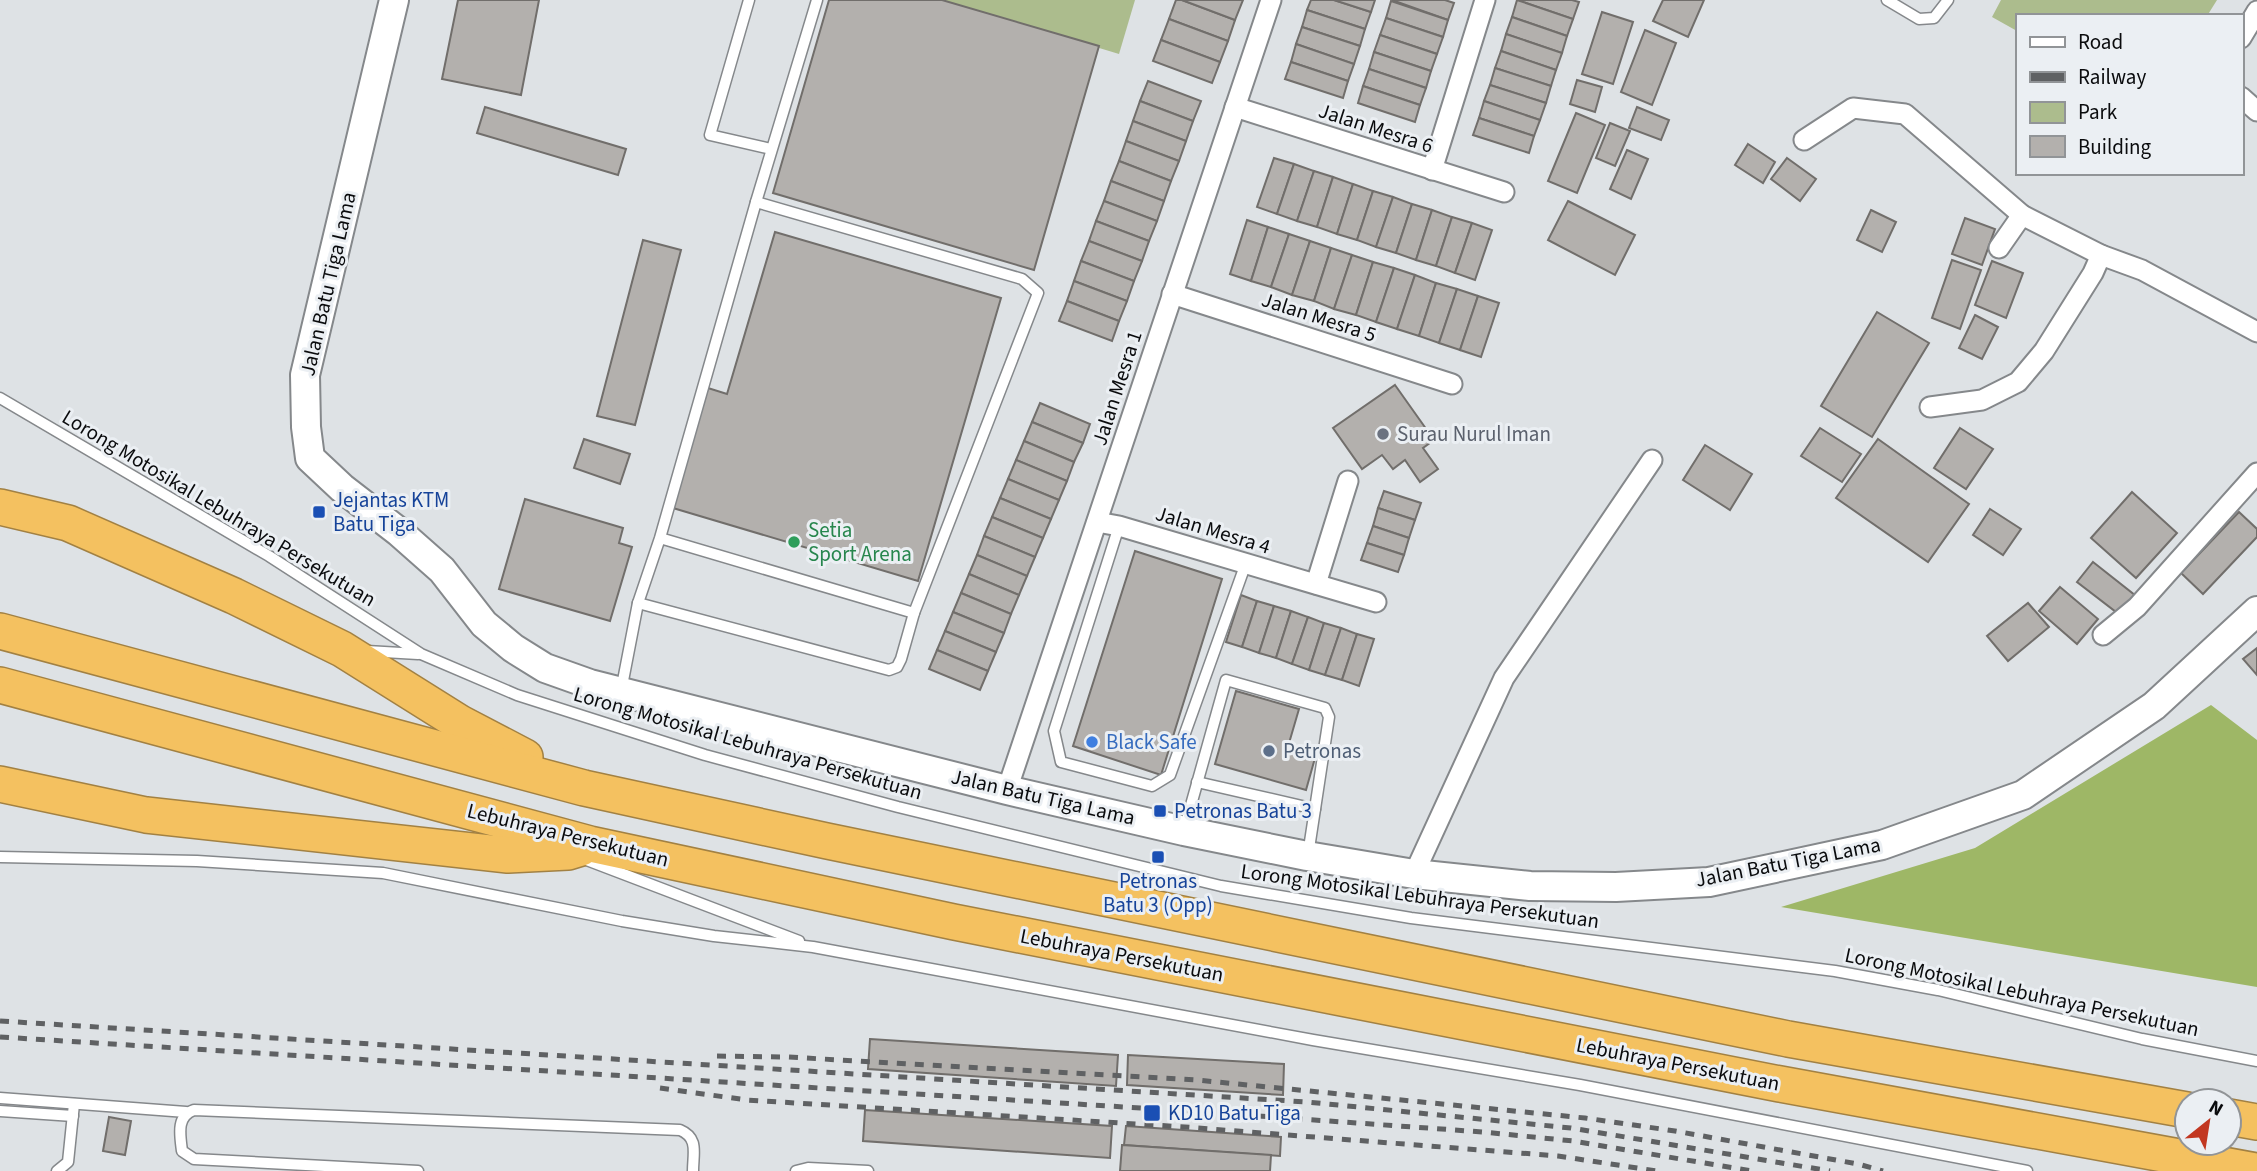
<svg xmlns="http://www.w3.org/2000/svg" width="2257" height="1171" font-family="'Source Sans 3',sans-serif">
  <style>
    .green { fill: #acbc8d }
    .forest { fill: #9eb766 }
    .building { fill: #b3b0ad; stroke: #716e6b; stroke-width: 2 }
    .lines { fill: none; stroke-linecap: round; stroke-linejoin: round }
    .lane-casing { stroke: #85888b; stroke-width: 13 }
    .street-casing { stroke: #85888b; stroke-width: 23 }
    .secondary-casing { stroke: #85888b; stroke-width: 32 }
    .highway-casing { stroke: #a28143; stroke-width: 38 }
    .lane { stroke: #fff; stroke-width: 10 }
    .street { stroke: #fff; stroke-width: 19 }
    .secondary { stroke: #fff; stroke-width: 28 }
    .highway { stroke: #f4c160; stroke-width: 35 }
    .rail { stroke: #5f6163; stroke-width: 5; stroke-dasharray: 9 9; stroke-linecap: butt }
    .worship-dot { fill: #6b7280; stroke: #ebeff3; stroke-width: 2.5 }
    .transit-dot { fill: #1a4fb4; stroke: #ebeff3; stroke-width: 2.5 }
    .leisure-dot { fill: #2e9e5b; stroke: #ebeff3; stroke-width: 2.5 }
    .shop-dot { fill: #3f7fe0; stroke: #ebeff3; stroke-width: 2.5 }
    .service-dot { fill: #5c6f8a; stroke: #ebeff3; stroke-width: 2.5 }
    .labels { text-anchor: middle; dominant-baseline: central; stroke-width: 6; stroke-linejoin: round; paint-order: stroke }
    .street-label { font-size: 21px; fill: #0a0b0d; stroke: #ebeff3 }
    .worship-label { font-size: 21px; fill: #5b616d; stroke: #ebeff3; text-anchor: start }
    .transit-label { font-size: 21px; fill: #164399; stroke: #ebeff3; text-anchor: start }
    .leisure-label { font-size: 21px; fill: #27864d; stroke: #ebeff3; text-anchor: start }
    .shop-label { font-size: 21px; fill: #366cbe; stroke: #ebeff3; text-anchor: start }
    .service-label { font-size: 21px; fill: #4e5e75; stroke: #ebeff3; text-anchor: start }
  </style>
  <rect width="100%" height="100%" fill="#dee2e5"/>
  <g class="green">
    <polygon points="941,0 1135,0 1119,54"/>
    <polygon points="2001,0 2217,0 2207,16 2017,16 2017,31 1992,17"/>
  </g>
  <polygon class="forest" points="2211,705 2257,740 2257,987 1781,907 1975,848"/>
  <g class="building">
    <polygon points="458,0 539,0 521,95 442,79"/>
    <polygon points="829,0 942,0 1099,46 1034,270 773,193"/>
    <polygon points="1176,0 1182,0 1235,20 1228,41 1169,19"/>
    <polygon points="1182,0 1243,0 1235,20"/>
    <polygon points="1311,0 1334,0 1371,12 1365,29 1307,10"/>
    <polygon points="1334,0 1375,0 1371,12"/>
    <polygon points="1392,0 1445,0 1454,3 1448,20"/>
    <polygon points="1517,0 1572,0 1579,2 1573,19"/>
    <polygon points="1517,0 1573,19 1567,36 1512,17"/>
    <polygon points="1663,0 1704,0 1688,37 1653,21"/>
    <polygon points="1391,1 1448,20 1443,37 1386,18"/>
    <polygon points="1307,10 1365,29 1360,46 1302,27"/>
    <polygon points="1602,12 1633,22 1613,84 1582,74"/>
    <polygon points="1512,17 1567,36 1562,53 1506,34"/>
    <polygon points="1386,18 1443,37 1437,54 1380,35"/>
    <polygon points="1169,19 1228,41 1220,62 1161,40"/>
    <polygon points="1302,27 1360,46 1354,64 1296,44"/>
    <polygon points="1645,30 1676,43 1652,105 1621,92"/>
    <polygon points="1506,34 1562,53 1556,70 1501,51"/>
    <polygon points="1380,35 1437,54 1431,71 1374,52"/>
    <polygon points="1161,40 1220,62 1212,83 1153,61"/>
    <polygon points="1296,44 1354,64 1348,81 1291,62"/>
    <polygon points="1501,51 1556,70 1551,86 1495,68"/>
    <polygon points="1374,52 1431,71 1426,88 1369,69"/>
    <polygon points="1291,62 1348,81 1343,98 1285,79"/>
    <polygon points="1495,68 1551,86 1546,103 1490,85"/>
    <polygon points="1369,69 1426,88 1420,105 1363,86"/>
    <polygon points="1577,80 1602,87 1595,112 1570,104"/>
    <polygon points="1148,81 1201,101 1193,121 1140,101"/>
    <polygon points="1490,85 1546,103 1540,120 1484,101"/>
    <polygon points="1363,86 1420,105 1415,122 1358,103"/>
    <polygon points="1140,101 1193,121 1186,141 1133,121"/>
    <polygon points="1484,101 1540,120 1534,136 1479,118"/>
    <polygon points="485,107 626,149 618,175 477,133"/>
    <polygon points="1637,107 1669,120 1661,140 1629,128"/>
    <polygon points="1576,113 1605,125 1577,193 1548,181"/>
    <polygon points="1479,118 1534,136 1529,153 1473,135"/>
    <polygon points="1133,121 1186,141 1179,161 1126,141"/>
    <polygon points="1610,123 1630,131 1615,166 1596,158"/>
    <polygon points="1126,141 1179,161 1171,181 1119,161"/>
    <polygon points="1748,144 1775,162 1763,183 1735,165"/>
    <polygon points="1627,150 1648,159 1631,199 1610,189"/>
    <polygon points="1274,158 1294,164 1277,214 1257,207"/>
    <polygon points="1787,158 1816,179 1800,201 1771,179"/>
    <polygon points="1119,161 1171,181 1164,201 1111,181"/>
    <polygon points="1294,164 1314,171 1297,221 1277,214"/>
    <polygon points="1314,171 1333,177 1317,227 1297,221"/>
    <polygon points="1333,177 1353,184 1337,234 1317,227"/>
    <polygon points="1111,181 1164,201 1157,221 1104,201"/>
    <polygon points="1353,184 1373,191 1357,240 1337,234"/>
    <polygon points="1373,191 1393,197 1376,247 1357,240"/>
    <polygon points="1393,197 1412,204 1396,253 1376,247"/>
    <polygon points="1104,201 1157,221 1149,241 1096,221"/>
    <polygon points="1568,201 1635,235 1615,275 1548,240"/>
    <polygon points="1412,204 1432,210 1416,260 1396,253"/>
    <polygon points="1432,210 1452,217 1436,266 1416,260"/>
    <polygon points="1871,210 1896,222 1882,252 1857,240"/>
    <polygon points="1452,217 1472,223 1455,273 1436,266"/>
    <polygon points="1965,218 1995,229 1982,265 1952,254"/>
    <polygon points="1247,220 1268,227 1251,281 1230,274"/>
    <polygon points="1096,221 1149,241 1142,261 1089,241"/>
    <polygon points="1472,223 1492,230 1475,280 1455,273"/>
    <polygon points="1268,227 1289,234 1271,287 1251,281"/>
    <polygon points="775,232 1001,298 918,581 673,508 708,388 727,394"/>
    <polygon points="1289,234 1310,241 1292,295 1271,287"/>
    <polygon points="643,240 681,250 635,425 597,416"/>
    <polygon points="1089,241 1142,261 1134,281 1081,261"/>
    <polygon points="1310,241 1331,248 1314,301 1292,295"/>
    <polygon points="1331,248 1352,255 1334,309 1314,301"/>
    <polygon points="1352,255 1373,262 1356,315 1334,309"/>
    <polygon points="1952,260 1981,270 1960,329 1932,318"/>
    <polygon points="1081,261 1134,281 1127,301 1074,281"/>
    <polygon points="1992,261 2023,273 2006,318 1975,305"/>
    <polygon points="1373,262 1394,268 1376,322 1356,315"/>
    <polygon points="1394,268 1415,275 1397,329 1376,322"/>
    <polygon points="1415,275 1436,283 1419,336 1397,329"/>
    <polygon points="1074,281 1127,301 1119,321 1067,301"/>
    <polygon points="1436,283 1457,289 1439,343 1419,336"/>
    <polygon points="1457,289 1478,296 1460,350 1439,343"/>
    <polygon points="1478,296 1499,303 1481,357 1460,350"/>
    <polygon points="1067,301 1119,321 1112,341 1059,321"/>
    <polygon points="1877,312 1929,343 1872,437 1821,406"/>
    <polygon points="1975,315 1998,327 1982,359 1959,348"/>
    <polygon points="1395,385 1434,440 1423,448 1438,469 1420,482 1405,460 1393,469 1382,455 1362,469 1333,428"/>
    <polygon points="1040,403 1090,424 1083,443 1032,422"/>
    <polygon points="1032,422 1083,443 1074,462 1024,441"/>
    <polygon points="1820,428 1861,454 1842,482 1801,456"/>
    <polygon points="1960,428 1993,449 1966,489 1934,468"/>
    <polygon points="584,439 630,454 620,484 574,468"/>
    <polygon points="1878,439 1969,504 1928,562 1836,498"/>
    <polygon points="1024,441 1074,462 1067,481 1016,460"/>
    <polygon points="1705,445 1752,474 1730,510 1683,480"/>
    <polygon points="1016,460 1067,481 1059,500 1008,479"/>
    <polygon points="1008,479 1059,500 1051,519 1000,498"/>
    <polygon points="1384,491 1421,503 1415,520 1378,508"/>
    <polygon points="2132,492 2177,533 2136,578 2091,538"/>
    <polygon points="1000,498 1051,519 1043,538 992,517"/>
    <polygon points="525,499 623,528 619,543 632,547 610,621 499,589"/>
    <polygon points="1378,508 1415,520 1409,538 1373,526"/>
    <polygon points="1990,509 2021,529 2003,555 1973,535"/>
    <polygon points="2239,512 2257,529 2257,537 2203,594 2181,573"/>
    <polygon points="992,517 1043,538 1035,557 984,536"/>
    <polygon points="1373,526 1409,538 1404,555 1367,543"/>
    <polygon points="984,536 1035,557 1027,576 977,555"/>
    <polygon points="1367,543 1404,555 1398,572 1361,560"/>
    <polygon points="1135,551 1222,579 1161,775 1073,746"/>
    <polygon points="977,555 1027,576 1019,595 969,574"/>
    <polygon points="2093,562 2136,596 2120,615 2077,582"/>
    <polygon points="969,574 1019,595 1011,614 961,593"/>
    <polygon points="2060,587 2098,619 2077,644 2039,611"/>
    <polygon points="961,593 1011,614 1004,633 953,612"/>
    <polygon points="1241,595 1257,601 1242,647 1226,642"/>
    <polygon points="1257,601 1274,606 1259,653 1242,647"/>
    <polygon points="2028,603 2049,627 2008,661 1987,636"/>
    <polygon points="1274,606 1291,611 1276,658 1259,653"/>
    <polygon points="1291,611 1308,617 1292,664 1276,658"/>
    <polygon points="953,612 1004,633 996,652 945,631"/>
    <polygon points="1308,617 1324,623 1309,670 1292,664"/>
    <polygon points="1324,623 1341,628 1325,675 1309,670"/>
    <polygon points="1341,628 1357,634 1342,680 1325,675"/>
    <polygon points="945,631 996,652 988,671 937,650"/>
    <polygon points="1357,634 1374,639 1359,686 1342,680"/>
    <polygon points="2257,648 2257,675 2243,659"/>
    <polygon points="937,650 988,671 980,690 929,669"/>
    <polygon points="1236,691 1299,709 1287,750 1315,758 1306,790 1215,764"/>
    <polygon points="870,1039 1118,1055 1116,1086 868,1069"/>
    <polygon points="1128,1055 1284,1064 1283,1095 1127,1085"/>
    <polygon points="865,1110 1112,1126 1110,1158 863,1141"/>
    <polygon points="109,1117 131,1121 125,1155 103,1151"/>
    <polygon points="1126,1126 1281,1137 1280,1156 1124,1145"/>
    <polygon points="1122,1145 1271,1155 1270,1171 1120,1171"/>
  </g>
  <g class="lines">
    <defs>
      <g id="lane">
        <polyline points="749,0 710,135 771,149"/>
        <polyline points="1887,0 1919,19 1934,18 1948,0"/>
        <polyline points="756,202 817,0"/>
        <polyline points="0,398 269,556 421,654 517,695 705,755 898,807 1221,886 1411,918 1835,971 1938,990 2142,1039 2257,1061"/>
        <polyline points="1119,526 1054,731 1061,762 1152,786 1170,775 1246,563"/>
        <polyline points="638,603 889,670 897,667 901,659 914,613"/>
        <polyline points="367,651 418,654"/>
        <polyline points="621,691 638,603 660,538 756,202 1022,279 1038,293 914,613 660,538"/>
        <polyline points="1197,782 1315,809"/>
        <polyline points="1184,830 1226,680 1325,708 1329,717 1308,855"/>
        <polyline points="0,857 197,861 383,873 622,921 714,936 813,947 1313,1040 1580,1085 2027,1171"/>
        <polyline points="584,859 799,941"/>
        <polyline points="0,1098 186,1112"/>
        <polyline points="0,1111 73,1116"/>
        <polyline points="57,1171 68,1162 74,1104"/>
        <path d="M418,1171L194,1159L182,1151C180,1135 176,1116 194,1110L680,1130C699,1138 693,1153 693,1171"/>
        <polyline points="796,1171 808,1168 868,1171"/>
      </g>
      <g id="street">
        <polyline points="2241,38 2257,11"/>
        <polyline points="2241,97 2257,111"/>
        <polyline points="1235,107 1504,192"/>
        <polyline points="1804,140 1853,108 1905,114 2022,215 2101,255 2142,270 2257,332"/>
        <polyline points="1432,170 1485,0"/>
        <polyline points="1999,248 2022,215"/>
        <polyline points="1172,294 1452,384"/>
        <polyline points="1930,407 1982,400 2018,382 2044,351 2093,273 2101,255"/>
        <polyline points="1097,522 1119,526 1376,602"/>
        <polyline points="1316,584 1348,481"/>
        <polyline points="2103,635 2137,607 2257,473"/>
        <polyline points="1007,790 1271,0"/>
        <polyline points="1414,874 1504,678 1652,460"/>
      </g>
      <polyline id="secondary" points="394,0 305,375 306,427 310,458 342,488 399,532 442,570 484,624 513,648 545,668 590,684 1007,790 1184,831 1307,856 1414,874 1530,886 1616,887 1709,882 1882,845 2023,795 2154,706 2257,611"/>
      <g id="highway">
        <polyline points="0,507 68,523 234,596 342,649 460,723 525,757"/>
        <polyline points="0,631 584,788 827,841 1788,1039 2187,1110"/>
        <polyline points="0,685 590,844 954,922 1780,1084 2256,1171"/>
        <polyline points="0,784 146,815 508,855 568,852 581,848"/>
        <polyline points="2229,1117 2257,1122"/>
      </g>
    </defs>
    <use href="#lane" class="lane-casing"/>
    <use href="#street" class="street-casing"/>
    <use href="#secondary" class="secondary-casing"/>
    <use href="#highway" class="highway-casing"/>
    <use href="#lane" class="lane"/>
    <use href="#street" class="street"/>
    <use href="#secondary" class="secondary"/>
    <use href="#highway" class="highway"/>
    <g class="rail">
      <polyline points="0,1021 1307,1102 1571,1128 1830,1171"/>
      <polyline points="0,1037 1189,1111 1483,1132 1573,1141 1752,1171"/>
      <polyline points="717,1056 787,1057 1197,1080 1585,1118 1675,1131 1858,1164 1883,1171"/>
      <polyline points="660,1088 747,1100 1185,1127 1558,1156 1657,1171"/>
    </g>
  </g>
  <circle class="worship-dot" cx="1383" cy="434" r="7"/>
  <g class="transit-dot">
    <rect x="312" y="505" width="14" height="14" rx="3.5"/>
    <rect x="1153" y="804" width="14" height="14" rx="3.5"/>
    <rect x="1151" y="850" width="14" height="14" rx="3.5"/>
    <rect x="1143" y="1104" width="18" height="18" rx="3.5"/>
  </g>
  <circle class="leisure-dot" cx="794" cy="542" r="7"/>
  <circle class="shop-dot" cx="1092" cy="742" r="7"/>
  <circle class="service-dot" cx="1269" cy="751" r="7"/>
  <g class="labels">
    <g class="street-label">
      <text transform="translate(1376 128) rotate(18)">Jalan Mesra 6</text>
      <text transform="translate(328 284) rotate(-77)">Jalan Batu Tiga Lama</text>
      <text transform="translate(1319 317) rotate(18)">Jalan Mesra 5</text>
      <text transform="translate(1117 388) rotate(-72)">Jalan Mesra 1</text>
      <text transform="translate(219 508) rotate(31)">Lorong Motosikal Lebuhraya Persekutuan</text>
      <text transform="translate(1213 530) rotate(17)">Jalan Mesra 4</text>
      <text transform="translate(748 743) rotate(16)">Lorong Motosikal Lebuhraya Persekutuan</text>
      <text transform="translate(1043 797) rotate(13)">Jalan Batu Tiga Lama</text>
      <text transform="translate(568 835) rotate(14)">Lebuhraya Persekutuan</text>
      <text transform="translate(1788 862) rotate(-11)">Jalan Batu Tiga Lama</text>
      <text transform="translate(1420 896) rotate(8)">Lorong Motosikal Lebuhraya Persekutuan</text>
      <text transform="translate(1122 955) rotate(11)">Lebuhraya Persekutuan</text>
      <text transform="translate(2022 992) rotate(12)">Lorong Motosikal Lebuhraya Persekutuan</text>
      <text transform="translate(1678 1064) rotate(11)">Lebuhraya Persekutuan</text>
    </g>
    <g class="worship-label">
      <text x="1397" y="434">Surau Nurul Iman</text>
    </g>
    <g class="transit-label">
      <text x="333" y="500">Jejantas KTM<tspan x="333" dy="24">Batu Tiga</tspan></text>
      <text x="1174" y="811">Petronas Batu 3</text>
      <text x="1158" y="881" text-anchor="middle">Petronas<tspan x="1158" dy="24">Batu 3 (Opp)</tspan></text>
      <text x="1168" y="1113">KD10 Batu Tiga</text>
    </g>
    <g class="leisure-label">
      <text x="808" y="530">Setia<tspan x="808" dy="24">Sport Arena</tspan></text>
    </g>
    <g class="shop-label">
      <text x="1106" y="742">Black Safe</text>
    </g>
    <g class="service-label">
      <text x="1283" y="751">Petronas</text>
    </g>
  </g>
  <rect x="2016" y="14" width="228" height="161" fill="#ebeff3" stroke="#919497" stroke-width="2"/>
  <rect x="2030" y="37" width="35" height="10" fill="#ffffff" stroke="#919497" stroke-width="2"/>
  <text x="2078" y="49" font-size="21" fill="#0a0b0d">Road</text>
  <rect x="2030" y="72" width="35" height="10" fill="#5f6163" stroke="#919497" stroke-width="2"/>
  <text x="2078" y="84" font-size="21" fill="#0a0b0d">Railway</text>
  <rect x="2030" y="102" width="35" height="21" fill="#acbc8d" stroke="#919497" stroke-width="2"/>
  <text x="2078" y="119" font-size="21" fill="#0a0b0d">Park</text>
  <rect x="2030" y="136" width="35" height="21" fill="#b3b0ad" stroke="#919497" stroke-width="2"/>
  <text x="2078" y="154" font-size="21" fill="#0a0b0d">Building</text>
  <g transform="translate(2208 1122) rotate(30)"><circle r="33" fill="#ebeff3" stroke="#919497" stroke-width="2"/>
  <path d="M0-5L12 26L0 18L-12 26Z" fill="#c23721"/>
  <text y="-10" font-size="19" font-weight="bold" text-anchor="middle" fill="#0a0b0d">N</text>
  </g>
</svg>
